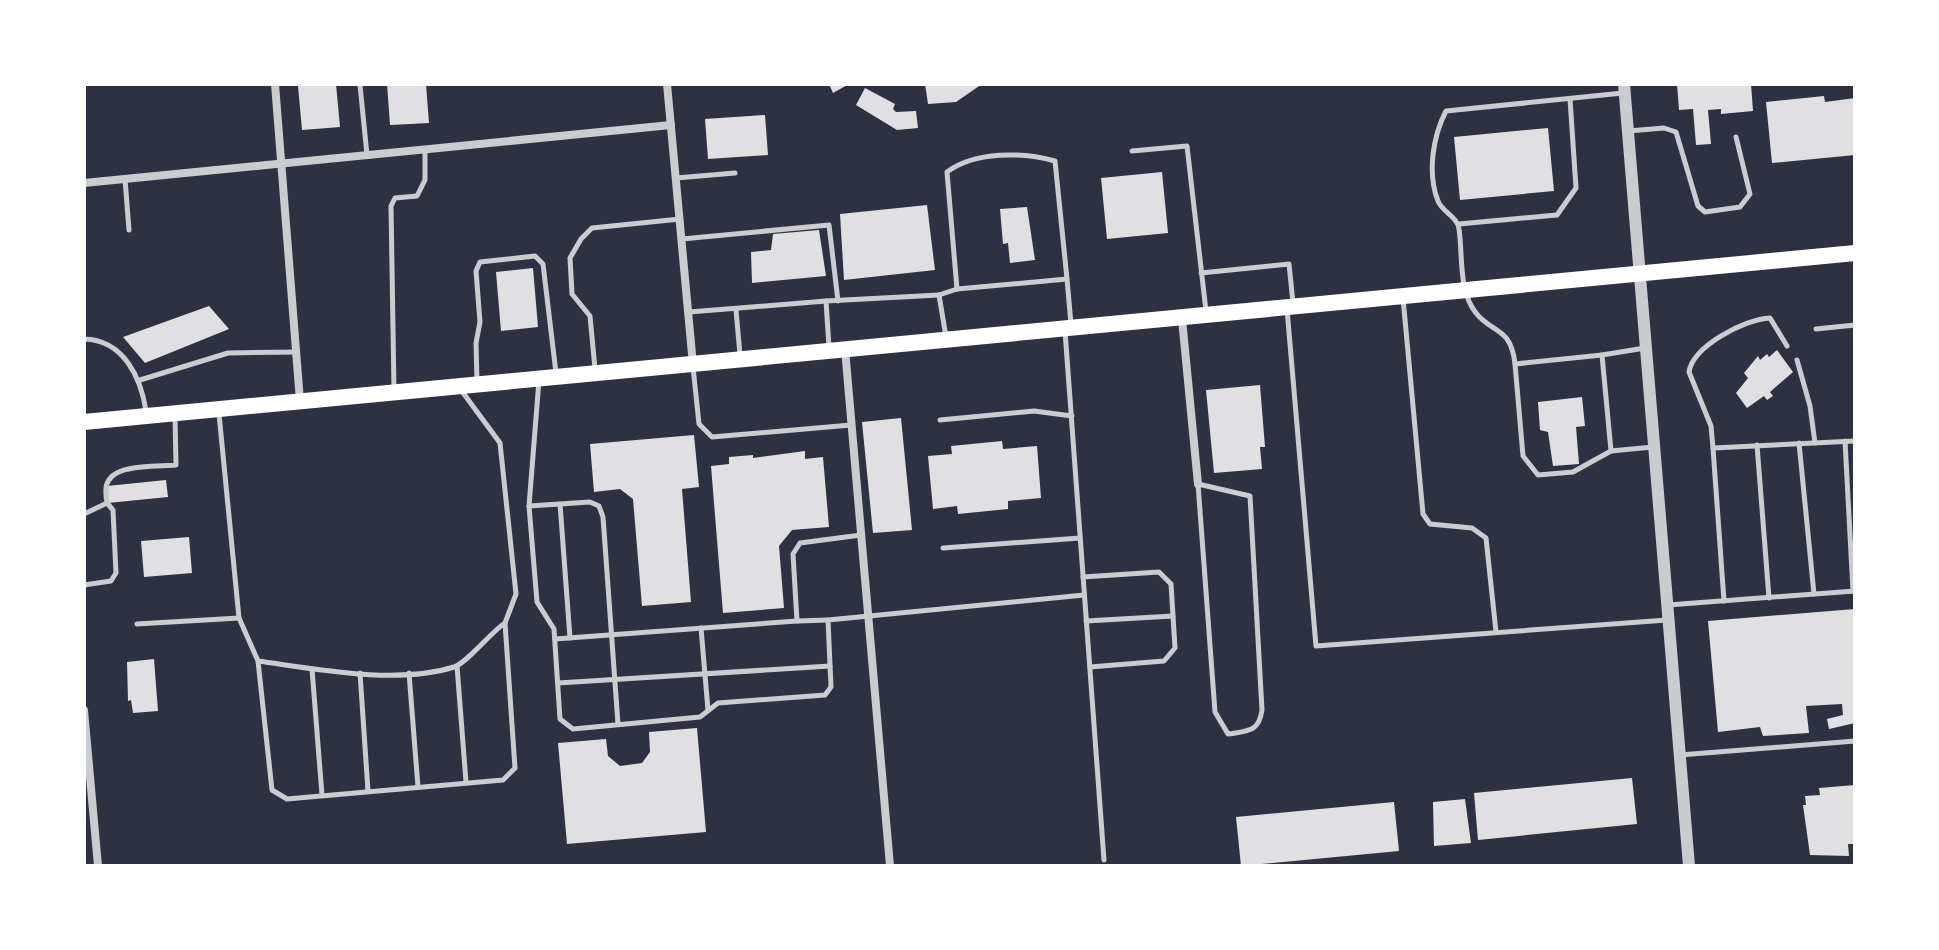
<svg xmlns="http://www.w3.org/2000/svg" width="1939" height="950" font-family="'Asap Condensed',sans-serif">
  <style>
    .building { fill: #e0e0e3 }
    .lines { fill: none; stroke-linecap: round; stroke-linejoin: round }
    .service { stroke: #caccd0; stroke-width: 5 }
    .minor { stroke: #caccd0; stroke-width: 8 }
    .tertiary { stroke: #caccd0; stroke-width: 12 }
    .primary { stroke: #fff; stroke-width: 16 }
  </style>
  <rect width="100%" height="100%" fill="#2d3142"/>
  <g class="building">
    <polygon points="336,84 340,127 302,130 298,86"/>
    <polygon points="387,84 426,84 429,123 390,125"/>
    <polygon points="829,84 849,84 833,93"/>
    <polygon points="925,84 982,84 956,102 928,104"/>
    <polygon points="1677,84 1751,84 1753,111 1721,114 1721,109 1708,110 1711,144 1696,145 1693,109 1679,110"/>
    <polygon points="865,88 895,104 893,109 896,112 916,111 918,128 897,130 856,105"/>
    <polygon points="1824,96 1825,102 1855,98 1855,155 1772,163 1766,102"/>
    <polygon points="765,115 768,155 708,159 705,119"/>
    <polygon points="1548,128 1554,191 1460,200 1454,137"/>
    <polygon points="1162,172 1168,233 1107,239 1101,178"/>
    <polygon points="927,205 935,270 844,280 840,214"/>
    <polygon points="1027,207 1035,260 1010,263 1008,243 1003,244 1000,209"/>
    <polygon points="819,230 826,276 752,283 751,252 771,250 773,234"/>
    <polygon points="533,268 538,327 501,331 496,272"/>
    <polygon points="209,306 229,329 145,363 123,337"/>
    <polygon points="1777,350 1793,372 1770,392 1773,396 1767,400 1764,396 1747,408 1736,393 1748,378 1744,373 1758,356 1760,360 1767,354 1769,357"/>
    <polygon points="1260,385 1265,447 1260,447 1262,469 1214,473 1206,390"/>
    <polygon points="1582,397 1585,426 1576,427 1579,464 1553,466 1548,432 1540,430 1538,402"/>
    <polygon points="901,418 912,530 873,533 862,422"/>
    <polygon points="694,435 699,487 682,489 691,602 642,606 633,499 620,489 594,492 590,444"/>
    <polygon points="1002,441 1003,449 1037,446 1041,498 1008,501 1008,509 958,514 957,506 933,509 928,456 952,454 951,446"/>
    <polygon points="805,451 805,459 823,457 829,527 792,530 779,546 784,608 723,613 711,466 729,464 729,457 753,455 753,458"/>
    <polygon points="166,480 168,497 108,503 107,486"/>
    <polygon points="189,537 192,573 144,577 141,541"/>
    <polygon points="1855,609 1855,723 1829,729 1827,719 1843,715 1842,704 1806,706 1809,733 1763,736 1760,727 1718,732 1708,621"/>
    <polygon points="154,659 158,711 133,713 131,700 128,701 127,662"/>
    <polygon points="697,728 706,832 567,844 558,743 606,739 608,756 620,766 642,763 650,752 649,732"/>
    <polygon points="1632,778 1637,824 1478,840 1474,793"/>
    <polygon points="1855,785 1855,844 1848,844 1849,856 1810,855 1803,805 1806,805 1805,796 1820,795 1819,788"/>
    <polygon points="1465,799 1471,843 1434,846 1433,802"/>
    <polygon points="1394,802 1399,851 1241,866 1236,817"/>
  </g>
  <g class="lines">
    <g class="service">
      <polyline points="360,85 367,155"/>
      <polyline points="1628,131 1664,128 1676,132 1698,206 1705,212 1740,207 1750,194 1736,137"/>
      <polyline points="1132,151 1187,146 1206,311"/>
      <polyline points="676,178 735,173"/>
      <polyline points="125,179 129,230"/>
      <polyline points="1459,224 1557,215 1576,188 1570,99"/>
      <polyline points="682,239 829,225 838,301"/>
      <polyline points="1201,273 1289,264 1293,303"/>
      <path d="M957,289L947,172C975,151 1023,152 1055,161L1067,279"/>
      <polyline points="1403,298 1423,514 1430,524 1472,528 1486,538 1496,632"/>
      <polyline points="1287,309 1316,646 1667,620"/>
      <polyline points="736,310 740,355"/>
      <polyline points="689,312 826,301"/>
      <polyline points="1816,329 1855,325"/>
      <polyline points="1065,331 1104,860"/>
      <polyline points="946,337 939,295 957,289 1067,279 1071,324"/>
      <path d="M84,339C124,340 141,378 146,411"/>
      <polyline points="829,347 826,301 939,295"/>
      <polyline points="1645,348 1602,355 1611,451 1653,447"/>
      <path d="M1602,355L1515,364C1511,326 1491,333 1476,313C1458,290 1463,256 1459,229C1458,217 1442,212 1438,201C1427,173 1433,136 1446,111L1623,93"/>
      <polyline points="1797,360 1810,406 1815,443"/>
      <polyline points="1515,364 1523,456 1538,475 1573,472 1611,451"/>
      <polyline points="693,367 699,424 712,437 851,425"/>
      <polyline points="595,369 590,316 572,294 570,258 581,239 592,228 680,219"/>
      <polyline points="140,380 228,353 296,352"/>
      <polyline points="539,380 529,506 537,602 554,629 560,719 573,729 700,717 718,703 825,695 831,687 828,620 1084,595"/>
      <polyline points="477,382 476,343 480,322 476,271 480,262 535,256 543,264 556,373"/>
      <polyline points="394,390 391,206 395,198 417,196 425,180 425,150"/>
      <polyline points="461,390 500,443 516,594 505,623"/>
      <path d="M219,414L239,618L258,661L272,790L287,799L503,780L515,768L505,623C491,632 467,663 454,667C397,685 316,669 258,661"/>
      <polyline points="940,420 1034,411 1072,416"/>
      <polyline points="1845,441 1853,591"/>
      <polyline points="1799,443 1814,594"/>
      <polyline points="1757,445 1769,598"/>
      <path d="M1713,448L1711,426L1689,372C1693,346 1745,319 1770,318L1787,346"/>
      <path d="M1198,484L1250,496L1262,710C1259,732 1248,731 1228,734L1215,712Z"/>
      <polyline points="560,504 570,638"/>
      <polyline points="529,506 590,502 599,506 603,517 618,724"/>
      <polyline points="84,514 107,503"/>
      <polyline points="943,548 1080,538"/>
      <polyline points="1083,577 1159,572 1171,584 1175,648 1164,661 1090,667"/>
      <path d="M84,585L111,581L116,573L113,510C107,504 106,501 106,493C103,462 155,467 176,465L175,416"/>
      <polyline points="1724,601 1713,448 1855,441"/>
      <polyline points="1668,605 1855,591"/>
      <polyline points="828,620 797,621 793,554 800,543 861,535"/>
      <polyline points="1086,621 1173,616"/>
      <polyline points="137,624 239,618"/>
      <polyline points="701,628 708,710"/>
      <polyline points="555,639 797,621"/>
      <polyline points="457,666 466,782"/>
      <polyline points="312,669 322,795"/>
      <polyline points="360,673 368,791"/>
      <polyline points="409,673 418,787"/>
      <polyline points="558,683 830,666"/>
      <polyline points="1680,755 1855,741"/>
    </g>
    <g class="minor">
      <polyline points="275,84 300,401"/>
      <polyline points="667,84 693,365"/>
      <polyline points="84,183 671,125"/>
      <polyline points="1182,319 1198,484"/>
      <polyline points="845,349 890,866"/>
      <polyline points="84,710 98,866"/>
    </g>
    <polyline class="tertiary" points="1624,84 1689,866"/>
    <polyline class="primary" points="84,422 1855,253"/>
  </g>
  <rect width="1939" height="950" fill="none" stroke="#ffffff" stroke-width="172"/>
</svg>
